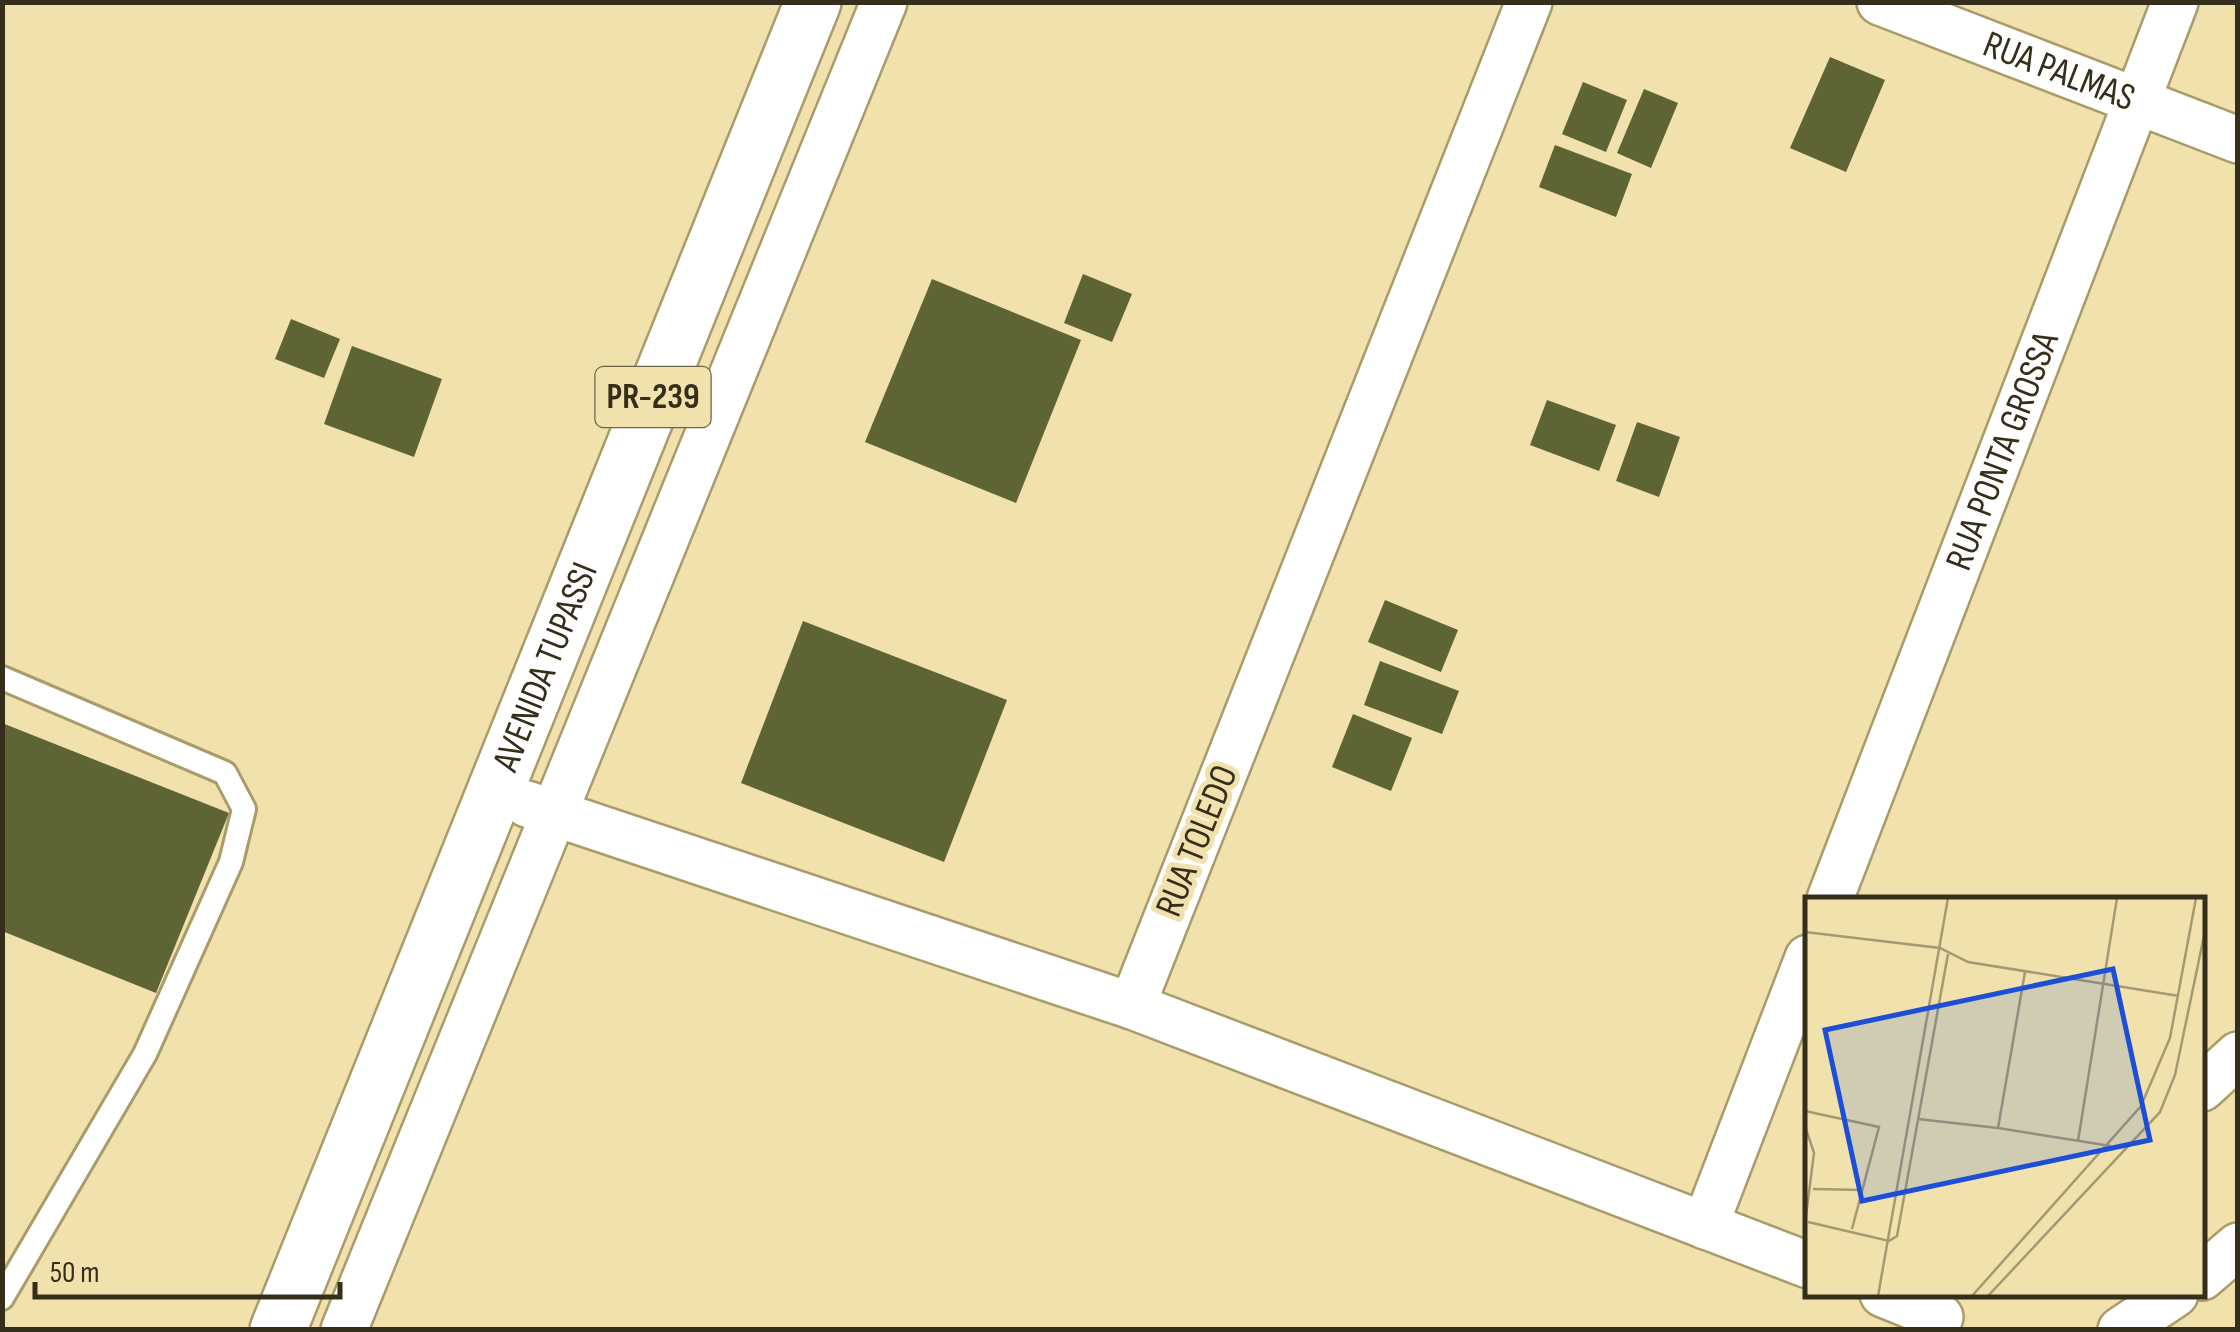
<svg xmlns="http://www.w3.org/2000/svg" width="2240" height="1332" font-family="'Sofia Sans Condensed',sans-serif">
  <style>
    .building { fill: #5e6434 }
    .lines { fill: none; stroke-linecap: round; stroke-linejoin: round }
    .service-casing { stroke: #aa9c6a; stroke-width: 28 }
    .minor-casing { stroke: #aa9c6a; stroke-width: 50 }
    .primary-casing { stroke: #aa9c6a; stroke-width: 60 }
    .service { stroke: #fff; stroke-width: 22 }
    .minor { stroke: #fff; stroke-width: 45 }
    .primary { stroke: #fff; stroke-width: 55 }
    .labels { text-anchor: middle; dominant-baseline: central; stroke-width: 10; stroke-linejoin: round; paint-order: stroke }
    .shield { fill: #f0e1ad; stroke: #6c6446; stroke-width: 2.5 }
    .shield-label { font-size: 35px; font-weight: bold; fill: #342e1a }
    .street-label { font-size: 38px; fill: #342e1a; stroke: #f0e1ad }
    .inset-road { fill: none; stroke: #a59972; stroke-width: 2.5 }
    .view { fill: #1d4ed8; fill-opacity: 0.15; stroke: #1d4ed8; stroke-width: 5 }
    .inset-edge { fill: none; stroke: #342e1a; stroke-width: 5 }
  </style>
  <rect width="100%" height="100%" fill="#f0e1ad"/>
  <g class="building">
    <polygon points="1830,57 1885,80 1846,172 1790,148"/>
    <polygon points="1583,82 1627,100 1606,152 1562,134"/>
    <polygon points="1644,89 1678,103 1651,168 1617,153"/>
    <polygon points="1555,145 1632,174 1616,217 1539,187"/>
    <polygon points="1083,274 1132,294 1112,342 1064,323"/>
    <polygon points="932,279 1081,340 1016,503 865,442"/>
    <polygon points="291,319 340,339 324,378 275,359"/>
    <polygon points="352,346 442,379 414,457 324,424"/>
    <polygon points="1547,400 1616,425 1599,471 1530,445"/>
    <polygon points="1637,422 1680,437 1659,497 1616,481"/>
    <polygon points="1385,600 1458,630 1441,672 1368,642"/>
    <polygon points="803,621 1007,700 944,862 741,783"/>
    <polygon points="1380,661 1459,691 1442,734 1364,705"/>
    <polygon points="1353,714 1412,738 1391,791 1332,767"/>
    <polygon points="2,723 229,813 156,993 2,931"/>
  </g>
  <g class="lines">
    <defs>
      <polyline id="service" points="2,678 225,773 244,809 231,862 145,1054 2,1298"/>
      <g id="minor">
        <polyline points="1529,2 1132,1006 1808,1265"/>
        <path id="s1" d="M1880,2L2238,140"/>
        <polyline points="527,804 1132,1006"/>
        <path id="s2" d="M1830,899L2175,2"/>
        <polyline points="2202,1088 2238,1055"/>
        <polyline points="1705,1226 1808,958"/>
        <polyline points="2202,1277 2238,1246"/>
        <polyline points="1883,1294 1940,1317"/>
        <polyline points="344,1330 884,2"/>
        <polyline points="2121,1330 2175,1294"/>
      </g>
      <g id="primary">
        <path id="s3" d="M278,1330L813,2"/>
      </g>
    </defs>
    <use href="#service" class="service-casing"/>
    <use href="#minor" class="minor-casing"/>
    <use href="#primary" class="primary-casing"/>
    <use href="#service" class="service"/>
    <use href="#minor" class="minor"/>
    <use href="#primary" class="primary"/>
  </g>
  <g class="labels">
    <rect class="shield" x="595.5" y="367" width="115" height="60" rx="8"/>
    <g class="shield-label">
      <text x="653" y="397">PR-239</text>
    </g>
    <g class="street-label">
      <text stroke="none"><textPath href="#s1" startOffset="192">RUA PALMAS</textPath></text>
      <text stroke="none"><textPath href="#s2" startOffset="480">RUA PONTA GROSSA</textPath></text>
      <text stroke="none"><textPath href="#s3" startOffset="715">AVENIDA TUPASSI</textPath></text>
      <text transform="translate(1197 841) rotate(-68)">RUA TOLEDO</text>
    </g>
  </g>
  <g transform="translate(1805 897)">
    <rect width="400" height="400" fill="#f0e1ad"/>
    <path class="inset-road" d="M0,35L135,51L163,65L374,99M220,75L193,231L306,249M0,214L74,230L47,332M113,222L193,231M0,229L9,256L0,327M273,244L312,1M8,292L58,293M3,325L84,344L92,339L143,57M73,399L143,1M167,399L336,209L365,141L391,1M183,399L355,215L370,178L400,34"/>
    <path class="view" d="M308,72L345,243L57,304L20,133Z"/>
    <rect width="400" height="400" class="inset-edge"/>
  </g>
  <rect width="2240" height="1332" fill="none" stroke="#342e1a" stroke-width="10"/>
  <path d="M35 1282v15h305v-15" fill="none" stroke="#342e1a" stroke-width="5"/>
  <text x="50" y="1282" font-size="30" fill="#342e1a" stroke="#f0e1ad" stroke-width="8" paint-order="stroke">50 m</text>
</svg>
